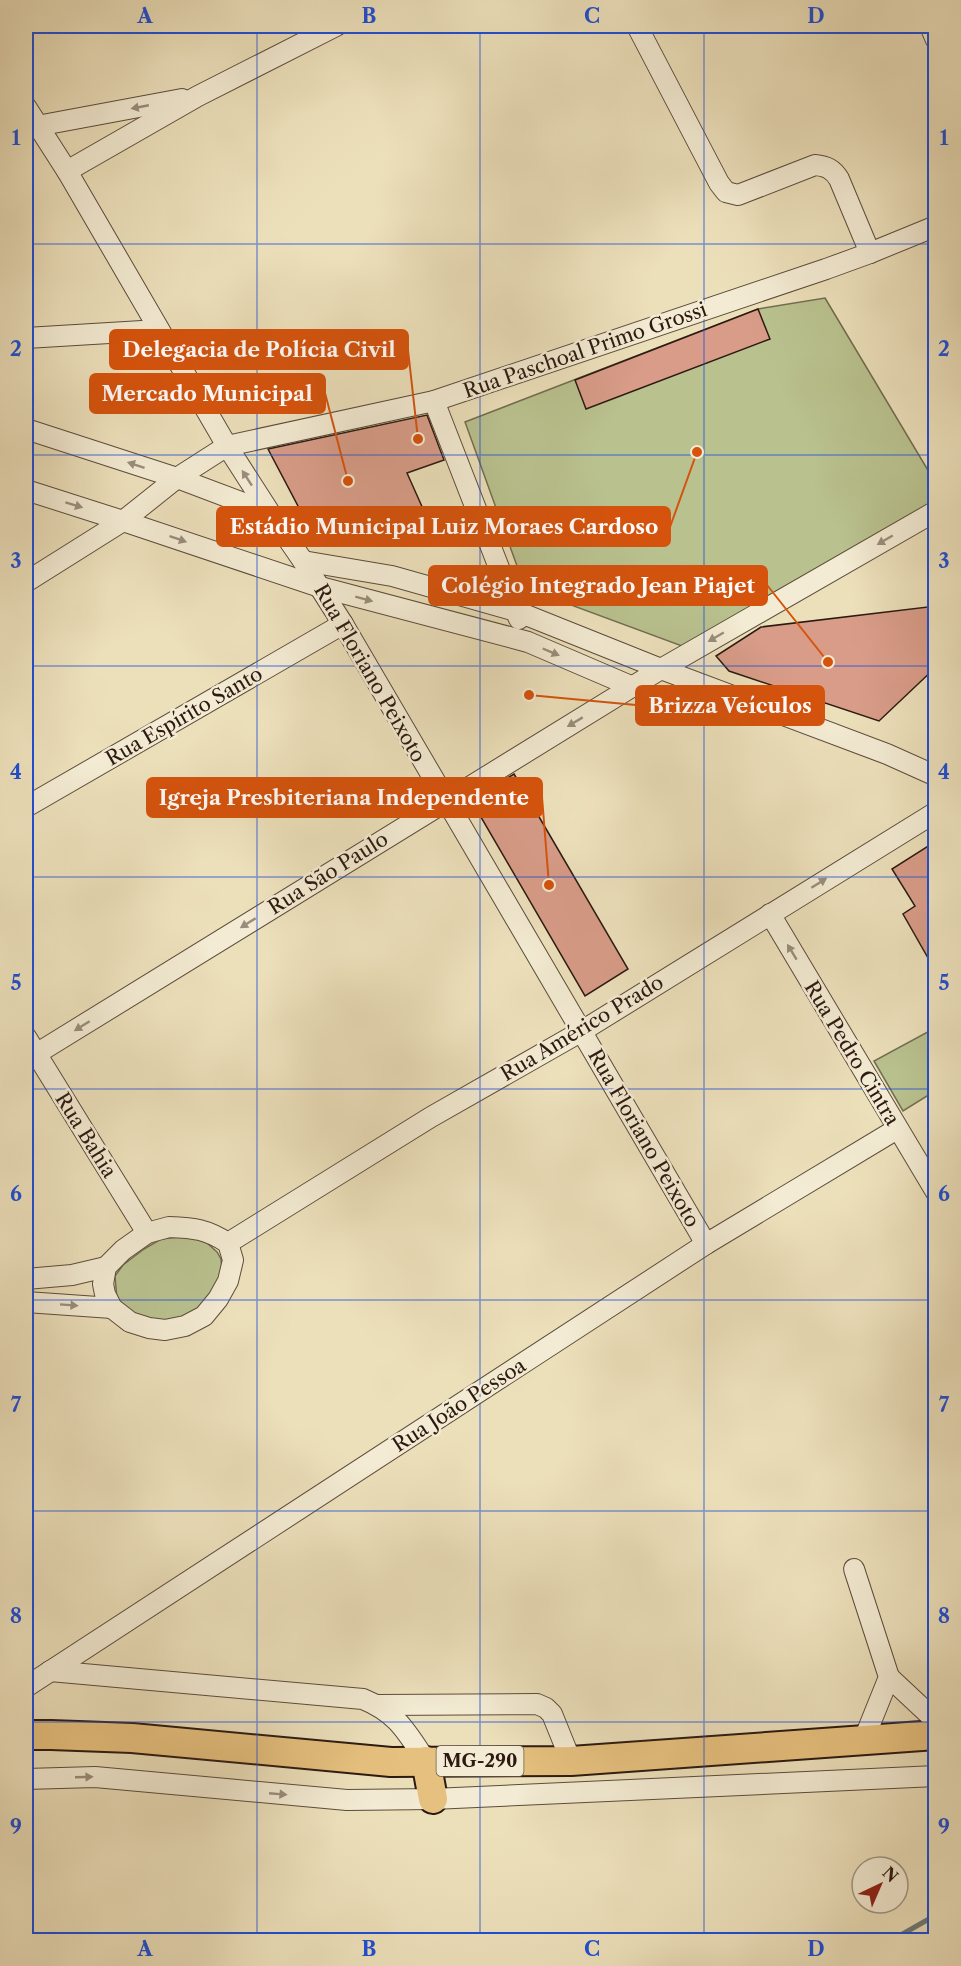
<svg xmlns="http://www.w3.org/2000/svg" width="961" height="1966" font-family="'Libre Caslon Text',serif">
  <style>
    .green { fill: #b9c28f; stroke: #726e50; stroke-width: 1.5 }
    .lines { fill: none; stroke-linecap: round; stroke-linejoin: round }
    .stream { stroke: #6f7b77; stroke-width: 5 }
    .building { fill: #d89c88; stroke: #2c1a12; stroke-width: 1.5 }
    .minor-casing { stroke: #5c4c3c; stroke-width: 22 }
    .highway-casing { stroke: #2c1a12; stroke-width: 32 }
    .minor { stroke: #f3ebd3; stroke-width: 20 }
    .highway { stroke: #e6c07e; stroke-width: 28 }
    .oneway { fill: #998d7c }
    .grid { fill: none; stroke: #1d4ed8; stroke-width: 1.5; stroke-opacity: 0.55 }
    .labels { text-anchor: middle; dominant-baseline: central; stroke-width: 5; stroke-linejoin: round; paint-order: stroke }
    .shield { fill: #f3ebd3; stroke: #68594c; stroke-width: 1.5 }
    .shield-label { font-size: 18px; font-weight: bold; fill: #2c1a12 }
    .street-label { font-size: 20px; fill: #2c1a12; stroke: #f3ebd3 }
    .leader { fill: none; stroke: #d5530d; stroke-width: 2 }
    .callout-dot { fill: #d5530d; stroke: #f3ebd3; stroke-width: 2 }
    .callout { fill: #d5530d; stroke: #d5530d; stroke-width: 2 }
    .callout-label { font-size: 21px; text-anchor: middle; font-weight: bold; fill: #fff }
    .neatline { fill: none; stroke: #1d4ed8; stroke-width: 2 }
    .grid-label { font-size: 20px; text-anchor: middle; font-weight: bold; fill: #1d4ed8 }
  </style>
  <rect width="100%" height="100%" fill="#ece0bb"/>
  <filter id="stains"><feTurbulence type="fractalNoise" baseFrequency=".00333" numOctaves="4"/><feColorMatrix values="0 0 0 0 .2 0 0 0 0 .09 0 0 0 0 .02 0 0 0 .5 -.17"/></filter>
  <radialGradient id="worn" r=".72"><stop offset=".6" stop-color="#630" stop-opacity="0"/><stop offset="1" stop-color="#630" stop-opacity=".3"/></radialGradient>
  <g class="green">
    <polygon points="825,298 935,482 935,506 690,649 525,588 465,422 758,309"/>
    <polygon points="935,1028 935,1091 903,1111 874,1061"/>
    <polygon points="188,1236 206,1242 217,1252 221,1259 222,1269 218,1285 191,1316 153,1323 132,1312 117,1300 115,1276 123,1265 144,1249 161,1239"/>
  </g>
  <g class="lines">
    <polyline class="stream" points="892,1940 936,1915"/>
  </g>
  <g class="building">
    <polygon points="758,309 770,339 586,409 575,380"/>
    <polygon points="427,415 444,460 407,473 428,520 318,544 268,449"/>
    <polygon points="936,606 936,667 879,721 729,671 716,656 761,627"/>
    <polygon points="514,774 628,969 585,996 471,800"/>
    <polygon points="936,841 936,972 903,914 915,906 892,869"/>
  </g>
  <g class="lines">
    <defs>
      <g id="minor">
        <path d="M637,26L719,183L726,192L738,195L815,165C826,166 833,169 839,179L870,253"/>
        <polyline points="930,26 936,40"/>
        <polyline points="26,107 67,171 227,446 270,513 303,561 343,624 706,1244"/>
        <polyline points="26,126 37,126 182,99"/>
        <polyline points="67,171 198,96 336,26"/>
        <polyline points="26,338 159,330"/>
        <polyline points="434,401 519,619"/>
        <polyline points="26,429 177,478 270,513"/>
        <polyline points="26,490 123,521 320,587 528,642 633,687"/>
        <polyline points="303,561 392,576 516,611 661,669 887,754 936,776"/>
        <polyline points="26,582 123,521 177,478 227,446 434,401 826,269 870,253 936,226"/>
        <polyline points="26,807 343,624"/>
        <polyline points="770,914 936,1192"/>
        <polyline points="26,1037 147,1233"/>
        <polyline points="26,1055 36,1054 661,669 936,511"/>
        <path d="M169,1227C195,1228 206,1229 228,1243L233,1260L228,1281L218,1299L204,1316L185,1326L165,1330L149,1328L130,1322L112,1308L105,1294L103,1284L106,1267L123,1250L147,1233Z"/>
        <polyline points="228,1243 431,1117 582,1031 936,812"/>
        <polyline points="26,1279 72,1275 106,1267"/>
        <polyline points="26,1302 112,1308"/>
        <polyline points="854,1569 889,1677 864,1739"/>
        <path d="M50,1671L363,1699C397,1713 406,1731 426,1761"/>
        <polyline points="889,1677 936,1721"/>
        <polyline points="26,1687 706,1244 897,1129"/>
        <polyline points="378,1705 537,1704 546,1708 552,1714 571,1761"/>
        <polyline points="26,1779 95,1777 347,1800 433,1799 936,1776"/>
      </g>
      <g id="highway">
        <polyline points="26,1735 51,1735 132,1738 391,1762 571,1761 936,1735"/>
        <polyline points="426,1761 433,1799"/>
      </g>
    </defs>
    <use href="#minor" class="minor-casing"/>
    <use href="#highway" class="highway-casing"/>
    <use href="#minor" class="minor"/>
    <use href="#highway" class="highway"/>
  </g>
  <defs><path id="oneway-solid" d="M-6-.8H1V-3.2L6.5 0L1 3.2V.8H-6Z" transform="scale(1.5)"/></defs>
  <g class="oneway">
    <use href="#oneway-solid" transform="translate(140 107) rotate(169)"/>
    <use href="#oneway-solid" transform="translate(136 465) rotate(-162)"/>
    <use href="#oneway-solid" transform="translate(247 478) rotate(-123)"/>
    <use href="#oneway-solid" transform="translate(74 505) rotate(17)"/>
    <use href="#oneway-solid" transform="translate(178 539) rotate(19)"/>
    <use href="#oneway-solid" transform="translate(885 540) rotate(150)"/>
    <use href="#oneway-solid" transform="translate(364 599) rotate(15)"/>
    <use href="#oneway-solid" transform="translate(716 637) rotate(150)"/>
    <use href="#oneway-solid" transform="translate(551 652) rotate(23)"/>
    <use href="#oneway-solid" transform="translate(575 722) rotate(149)"/>
    <use href="#oneway-solid" transform="translate(819 883) rotate(-32)"/>
    <use href="#oneway-solid" transform="translate(248 923) rotate(148)"/>
    <use href="#oneway-solid" transform="translate(792 952) rotate(-121)"/>
    <use href="#oneway-solid" transform="translate(82 1026) rotate(148)"/>
    <use href="#oneway-solid" transform="translate(69 1305) rotate(4)"/>
    <use href="#oneway-solid" transform="translate(84 1777) rotate(-2)"/>
    <use href="#oneway-solid" transform="translate(278 1794) rotate(5)"/>
  </g>
  <path class="grid" d="M257,26V1940M480,26V1940M704,26V1940M26,244H936M26,455H936M26,666H936M26,877H936M26,1089H936M26,1300H936M26,1511H936M26,1722H936"/>
  <g class="labels">
    <rect class="shield" x="436.5" y="1746" width="87" height="30" rx="4.5"/>
    <g class="shield-label">
      <text x="480" y="1761">MG-290</text>
    </g>
    <g class="street-label">
      <text transform="translate(585 350) rotate(-19)">Rua Paschoal Primo Grossi</text>
      <text transform="translate(370 673) rotate(60)">Rua Floriano Peixoto</text>
      <text transform="translate(184 716) rotate(-30)">Rua Espírito Santo</text>
      <text transform="translate(328 873) rotate(-32)">Rua São Paulo</text>
      <text transform="translate(582 1028) rotate(-31)">Rua Américo Prado</text>
      <text transform="translate(852 1053) rotate(59)">Rua Pedro Cintra</text>
      <text transform="translate(86 1135) rotate(58)">Rua Bahia</text>
      <text transform="translate(644 1138) rotate(60)">Rua Floriano Peixoto</text>
      <text transform="translate(459 1405) rotate(-33)">Rua João Pessoa</text>
    </g>
  </g>
  <path class="leader" d="M418 439L408 350M348 481L325 393M697 452L670 527M828 662L767 585M529 695L636 705M549 885L542 797"/>
  <g class="callout-dot">
    <circle cx="418" cy="439" r="6"/>
    <circle cx="348" cy="481" r="6"/>
    <circle cx="697" cy="452" r="6"/>
    <circle cx="828" cy="662" r="6"/>
    <circle cx="529" cy="695" r="6"/>
    <circle cx="549" cy="885" r="6"/>
  </g>
  <g class="callout">
    <rect x="110" y="330" width="298" height="39" rx="6"/>
    <rect x="90" y="374" width="235" height="39" rx="6"/>
    <rect x="217" y="507" width="453" height="39" rx="6"/>
    <rect x="429" y="566" width="338" height="39" rx="6"/>
    <rect x="636" y="686" width="188" height="39" rx="6"/>
    <rect x="147" y="778" width="395" height="39" rx="6"/>
  </g>
  <g class="callout-label">
    <text x="259" y="357">Delegacia de Polícia Civil</text>
    <text x="207" y="401">Mercado Municipal</text>
    <text x="444" y="534">Estádio Municipal Luiz Moraes Cardoso</text>
    <text x="598" y="593">Colégio Integrado Jean Piajet</text>
    <text x="730" y="713">Brizza Veículos</text>
    <text x="344" y="805">Igreja Presbiteriana Independente</text>
  </g>
  <rect width="961" height="1966" fill="none" stroke="#ece0bb" stroke-width="66"/>
  <g transform="translate(880 1885) rotate(44)"><circle r="28" fill="#f3ebd3" stroke="#a39786" stroke-width="1.5"/>
  <path d="M0-4.5L10 22L0 15L-10 22Z" fill="#8f2418"/>
  <text y="-9" font-size="16" font-weight="bold" text-anchor="middle" fill="#2c1a12">N</text>
  </g>
  <rect x="33" y="33" width="895" height="1900" class="neatline"/>
  <g class="grid-label">
    <text x="145" y="23">A</text>
    <text x="369" y="23">B</text>
    <text x="592" y="23">C</text>
    <text x="816" y="23">D</text>
    <text x="16" y="145">1</text>
    <text x="944" y="145">1</text>
    <text x="16" y="356">2</text>
    <text x="944" y="356">2</text>
    <text x="16" y="568">3</text>
    <text x="944" y="568">3</text>
    <text x="16" y="779">4</text>
    <text x="944" y="779">4</text>
    <text x="16" y="990">5</text>
    <text x="944" y="990">5</text>
    <text x="16" y="1201">6</text>
    <text x="944" y="1201">6</text>
    <text x="16" y="1412">7</text>
    <text x="944" y="1412">7</text>
    <text x="16" y="1623">8</text>
    <text x="944" y="1623">8</text>
    <text x="16" y="1834">9</text>
    <text x="944" y="1834">9</text>
    <text x="145" y="1956">A</text>
    <text x="369" y="1956">B</text>
    <text x="592" y="1956">C</text>
    <text x="816" y="1956">D</text>
  </g>
  <rect width="100%" height="100%" filter="url(#stains)"/>
  <rect width="100%" height="100%" fill="url(#worn)"/>
</svg>
